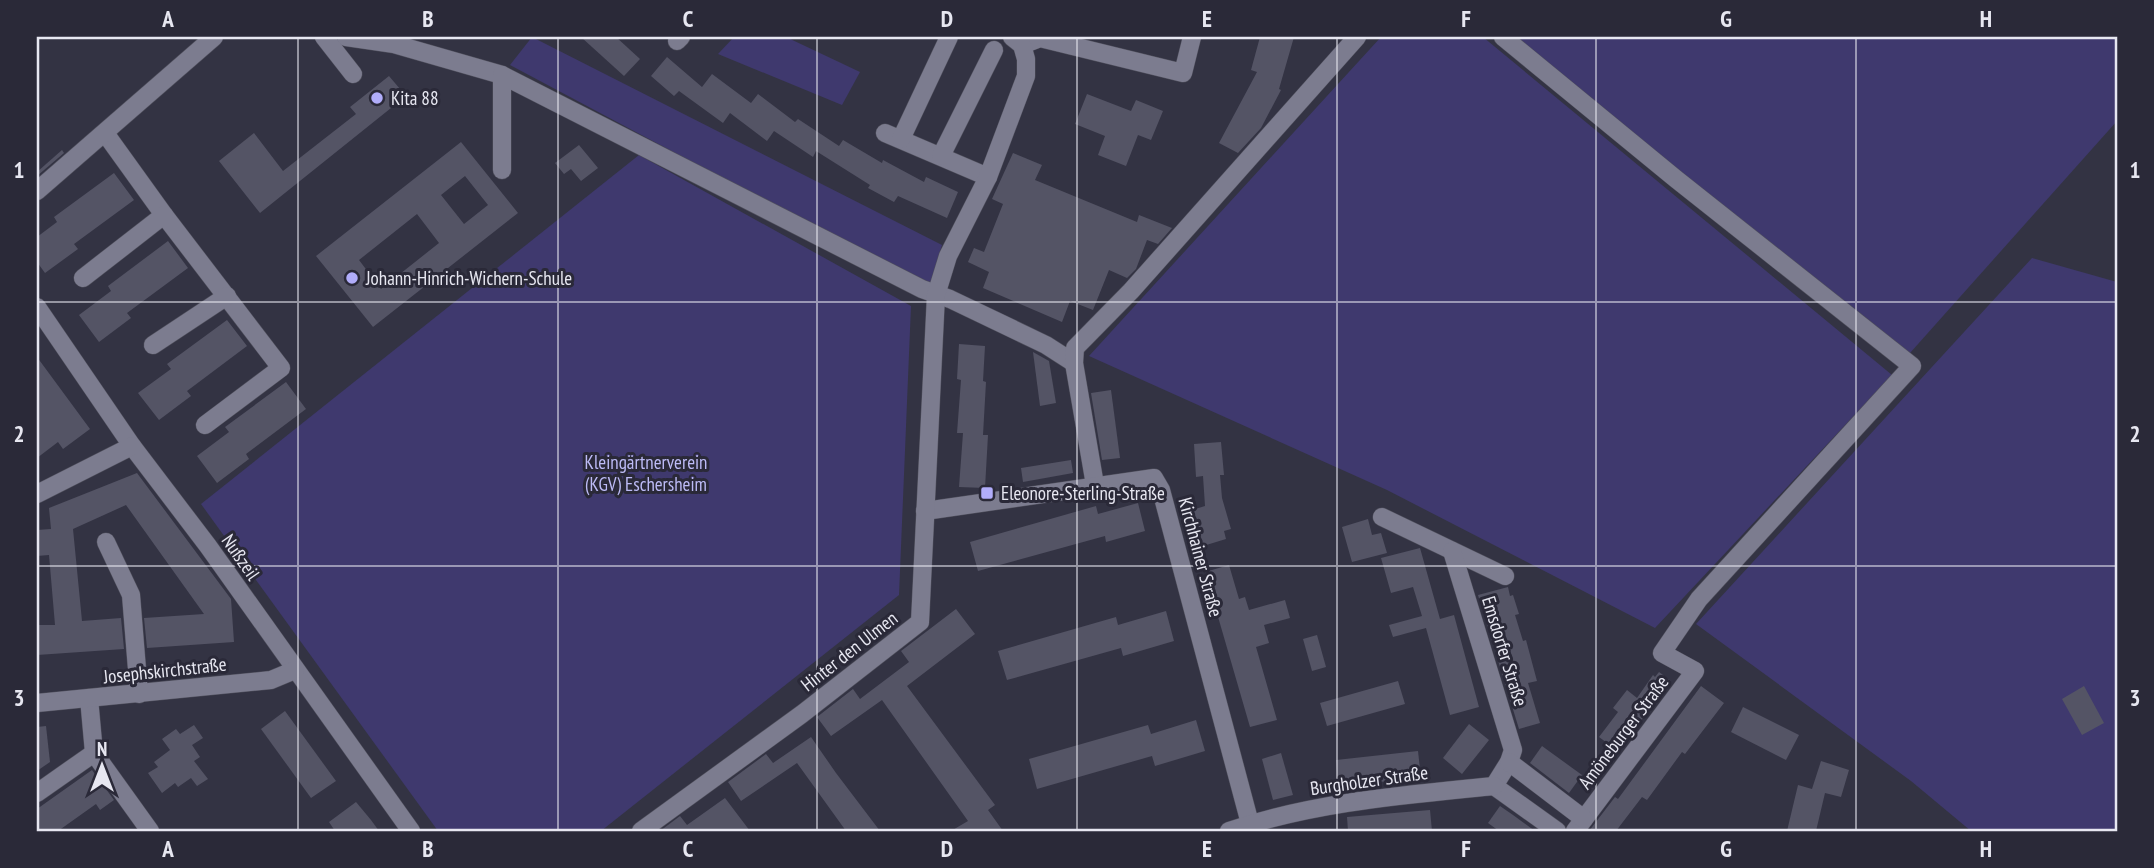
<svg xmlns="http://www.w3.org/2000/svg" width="2154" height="868" font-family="'PT Sans Narrow',sans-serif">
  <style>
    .green { fill: #3f396e }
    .building { fill: #545465; fill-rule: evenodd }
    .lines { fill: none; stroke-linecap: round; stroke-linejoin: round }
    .minor-casing { stroke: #50505d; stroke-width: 19 }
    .minor { stroke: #7c7c8f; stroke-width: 18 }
    .grid { fill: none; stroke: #e7e7f1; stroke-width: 2; stroke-opacity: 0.55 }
    .poi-dot { fill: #b1adfa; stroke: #2a2938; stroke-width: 2.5 }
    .labels { text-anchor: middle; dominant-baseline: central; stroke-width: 6; stroke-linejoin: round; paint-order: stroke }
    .poi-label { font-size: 19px; fill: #e7e7f1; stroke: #2a2938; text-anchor: start }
    .park-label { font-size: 19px; fill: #bdbbf6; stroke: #2a2938 }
    .street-label { font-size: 19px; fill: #e7e7f1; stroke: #2a2938 }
    .neatline { fill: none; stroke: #e7e7f1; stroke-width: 2.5 }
    .grid-label { font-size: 23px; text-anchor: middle; font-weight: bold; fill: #e7e7f1 }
  </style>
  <rect width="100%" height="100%" fill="#333343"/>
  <g class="green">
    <polygon points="532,37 942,245 929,288 510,65"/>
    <polygon points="734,37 786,37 860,72 842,105 718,54"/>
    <polygon points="1381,37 1483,37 1892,375 1655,628 1387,490 1089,356"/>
    <polygon points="1508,37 2117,37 2117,121 1902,362"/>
    <polygon points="639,155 911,306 899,595 601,831 438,831 201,504"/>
    <polygon points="2032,258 2117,282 2117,831 1971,831 1911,781 1696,624"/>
  </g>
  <g class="building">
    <polygon points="581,37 616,37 640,59 624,76"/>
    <polygon points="1260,37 1294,37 1279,89 1281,90 1261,128 1238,153 1219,143 1257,72 1251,70"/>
    <polygon points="667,57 702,87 712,74 751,103 758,94 795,122 798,119 839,146 843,140 882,163 883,160 924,182 926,177 958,192 947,218 898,196 894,202 868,188 870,185 816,151 813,157 774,131 767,141 730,113 723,123 679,91 674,96 651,76"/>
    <polygon points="389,76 406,96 260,213 219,161 254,133 283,171 356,114 350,107"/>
    <polygon points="1087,94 1131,111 1136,100 1163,111 1151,140 1138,135 1126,166 1098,155 1105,136 1075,124"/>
    <path d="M461,142L518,213L373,327L316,256ZM465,176L488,205L464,224L441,195ZM417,214L439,243L381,289L359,260Z"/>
    <polygon points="579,145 598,168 581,181 571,169 564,174 555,163"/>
    <polygon points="62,150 64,153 37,176 37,172"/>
    <polygon points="1013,153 1042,165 1035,180 1137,222 1139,215 1172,228 1158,244 1147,240 1136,269 1127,278 1109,270 1093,310 1070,301 1062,322 983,288 989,272 968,262 974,248 984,252 1003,204 992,199"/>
    <polygon points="114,173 134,200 74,244 78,249 45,273 37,262 37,237 57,222 54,217"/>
    <polygon points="168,241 188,268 127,313 131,318 99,342 79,315 111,291 108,286"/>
    <polygon points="227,320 247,346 187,391 191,396 159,420 138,393 171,369 167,364"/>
    <polygon points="959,344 985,346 983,381 986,382 983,435 988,435 985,488 959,487 963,433 957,433 961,380 957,379"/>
    <polygon points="1033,352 1049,361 1056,403 1040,406"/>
    <polygon points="37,357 90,429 63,449 58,442 37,458"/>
    <polygon points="286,382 306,409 246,454 249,459 217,483 197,456 229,432 225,427"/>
    <polygon points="1111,390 1120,458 1102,460 1091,393"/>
    <polygon points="1221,442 1224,475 1220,475 1222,498 1231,529 1224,531 1226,539 1203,546 1192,510 1205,506 1203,476 1196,477 1194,444"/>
    <polygon points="1071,460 1073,473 1023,482 1021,468"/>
    <polygon points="137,473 231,599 234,642 147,648 144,618 204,614 126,505 73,529 82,621 121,618 124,649 37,655 37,625 55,625 49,555 37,556 37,530 51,529 49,508"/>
    <polygon points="1138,503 1145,531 1106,542 1105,536 978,571 970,542 1096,506 1098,514"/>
    <polygon points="1368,519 1372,535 1381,533 1387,553 1352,562 1342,527"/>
    <polygon points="1420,548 1440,619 1454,615 1479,707 1450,715 1426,628 1393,637 1389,625 1422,616 1413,587 1391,593 1381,558"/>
    <polygon points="1229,565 1239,599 1245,597 1249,610 1285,600 1290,618 1264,625 1269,643 1256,647 1277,720 1250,727 1205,572"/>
    <polygon points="1508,587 1510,596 1513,595 1519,614 1515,615 1523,641 1526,640 1537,681 1528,683 1540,723 1519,729 1478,595"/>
    <polygon points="956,609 975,634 907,686 995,805 988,810 1003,831 951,831 968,821 882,700 831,736 817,717 853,689 860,699 909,662 901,651"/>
    <polygon points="1166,611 1174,641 1123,656 1121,648 1007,680 998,651 1116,617 1118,625"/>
    <polygon points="1317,635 1326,667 1312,671 1303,639"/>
    <polygon points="1659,672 1671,681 1618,751 1599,737 1618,712 1613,708 1627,690 1637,698 1653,675 1655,677"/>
    <polygon points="1398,681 1405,704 1327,726 1320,703"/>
    <polygon points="1701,686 1724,703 1685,754 1682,752 1647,800 1642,797 1616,831 1589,831 1615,797 1618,799"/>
    <polygon points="2084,686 2104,723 2082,735 2062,699"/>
    <polygon points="1743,707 1799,735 1786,760 1731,732"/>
    <polygon points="285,711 336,781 311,798 261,729"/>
    <polygon points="1196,720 1205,751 1155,766 1152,756 1037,789 1029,759 1148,725 1151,734"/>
    <polygon points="1469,724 1489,740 1462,774 1443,758"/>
    <polygon points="194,725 203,738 192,745 200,757 194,761 208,779 197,786 191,778 178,787 175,783 162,793 148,773 158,767 154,762 170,750 162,739 176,729 180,734"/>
    <polygon points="46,726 50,762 37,771 37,727"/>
    <polygon points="811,737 836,773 880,831 846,831 797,763 741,801 728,782 766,754 773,763"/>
    <polygon points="1542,746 1582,775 1569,793 1530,763"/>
    <polygon points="1418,751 1421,778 1338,786 1336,760"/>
    <polygon points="1281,753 1293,795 1273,800 1262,759"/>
    <polygon points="1821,761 1849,770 1841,797 1825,793 1816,831 1787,831 1798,785 1812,789"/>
    <polygon points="92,770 114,800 100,810 96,804 58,831 37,831 37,809"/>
    <polygon points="725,798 750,831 660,831 680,816 687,825"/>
    <polygon points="356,802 371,820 379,831 335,831 329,822"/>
    <polygon points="1500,806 1513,815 1535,831 1499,831 1488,823"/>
    <polygon points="1430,810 1432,831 1348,831 1347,817"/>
  </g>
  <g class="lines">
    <defs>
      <g id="minor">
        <polyline points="324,37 353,74"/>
        <polyline points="346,37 394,44 502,75 922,289 950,299 1046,345 1074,363"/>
        <polyline points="1503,37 1676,179 1912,366 1699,599 1662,653 1695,671 1575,831"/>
        <polyline points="677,41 681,37"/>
        <polyline points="1022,45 1040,38 1183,73 1192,37"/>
        <polyline points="502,75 502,170"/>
        <polyline points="105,133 164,215 281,368 205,425"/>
        <polyline points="885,133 988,177"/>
        <polyline points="901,139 949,37"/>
        <polyline points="941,156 994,50"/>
        <polyline points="37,191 214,37"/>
        <polyline points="83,278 164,215"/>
        <polyline points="37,307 132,446 208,546 411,831"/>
        <polyline points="153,345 227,296"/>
        <polyline points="1095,485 1074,363 1075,348 1131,291 1357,37"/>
        <polyline points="37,494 132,446"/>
        <polyline points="925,511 1154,478 1161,490 1252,831"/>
        <polyline points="1382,517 1505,576"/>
        <polyline points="106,542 131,595 139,694"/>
        <polyline points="1452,551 1513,750 1509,762 1494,786"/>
        <polyline points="89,698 94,753 150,831"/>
        <polyline points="37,703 271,680 295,670"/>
        <polyline points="1509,762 1584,819"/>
        <polyline points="1494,786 1557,831"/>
        <polyline points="37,793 94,753"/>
        <polyline points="641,831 802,714 920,622 936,295 948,256 988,177 1026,76 1026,59 1022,45 1012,37"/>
        <path d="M1229,831C1314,802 1406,795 1494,786"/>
      </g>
    </defs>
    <use href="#minor" class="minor-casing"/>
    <use href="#minor" class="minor"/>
  </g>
  <path class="grid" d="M298,37V831M558,37V831M817,37V831M1077,37V831M1337,37V831M1596,37V831M1856,37V831M37,302H2117M37,566H2117"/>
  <g class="poi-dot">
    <circle cx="377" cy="98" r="7"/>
    <circle cx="352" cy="278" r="7"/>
    <rect x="980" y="486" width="14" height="14" rx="3.5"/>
  </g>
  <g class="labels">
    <g class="poi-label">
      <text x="391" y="98">Kita 88</text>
      <text x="366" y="278">Johann-Hinrich-Wichern-Schule</text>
      <text x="1001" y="493">Eleonore-Sterling-Straße</text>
    </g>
    <g class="park-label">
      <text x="646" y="462">Kleingärtnerverein<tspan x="646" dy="22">(KGV) Eschersheim</tspan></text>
    </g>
    <g class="street-label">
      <text transform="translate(241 557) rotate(55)">Nußzeil</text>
      <text transform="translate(1201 557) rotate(75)">Kirchhainer Straße</text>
      <text transform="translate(849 651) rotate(-38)">Hinter den Ulmen</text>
      <text transform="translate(1505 651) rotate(73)">Emsdorfer Straße</text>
      <text transform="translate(165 670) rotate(-6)">Josephskirchstraße</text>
      <text transform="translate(1623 732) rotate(-53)">Amöneburger Straße</text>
      <text transform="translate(1369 780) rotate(-8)">Burgholzer Straße</text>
    </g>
  </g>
  <rect width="2154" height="868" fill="none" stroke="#2a2938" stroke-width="77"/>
  <g transform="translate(102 766)" stroke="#2a2938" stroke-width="5" paint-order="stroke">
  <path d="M0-5L12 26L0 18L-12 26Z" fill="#e7e7f1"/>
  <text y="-10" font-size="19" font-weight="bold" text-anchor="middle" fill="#e7e7f1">N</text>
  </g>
  <rect x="38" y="38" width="2078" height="792" class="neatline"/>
  <g class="grid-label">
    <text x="168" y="27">A</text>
    <text x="428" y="27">B</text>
    <text x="688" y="27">C</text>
    <text x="947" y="27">D</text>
    <text x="1207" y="27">E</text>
    <text x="1466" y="27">F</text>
    <text x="1726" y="27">G</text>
    <text x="1986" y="27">H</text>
    <text x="19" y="178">1</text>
    <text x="2135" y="178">1</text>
    <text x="19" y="442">2</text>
    <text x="2135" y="442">2</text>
    <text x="19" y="706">3</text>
    <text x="2135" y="706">3</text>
    <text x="168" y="857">A</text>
    <text x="428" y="857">B</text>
    <text x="688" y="857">C</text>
    <text x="947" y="857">D</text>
    <text x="1207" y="857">E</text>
    <text x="1466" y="857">F</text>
    <text x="1726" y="857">G</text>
    <text x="1986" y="857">H</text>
  </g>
</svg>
